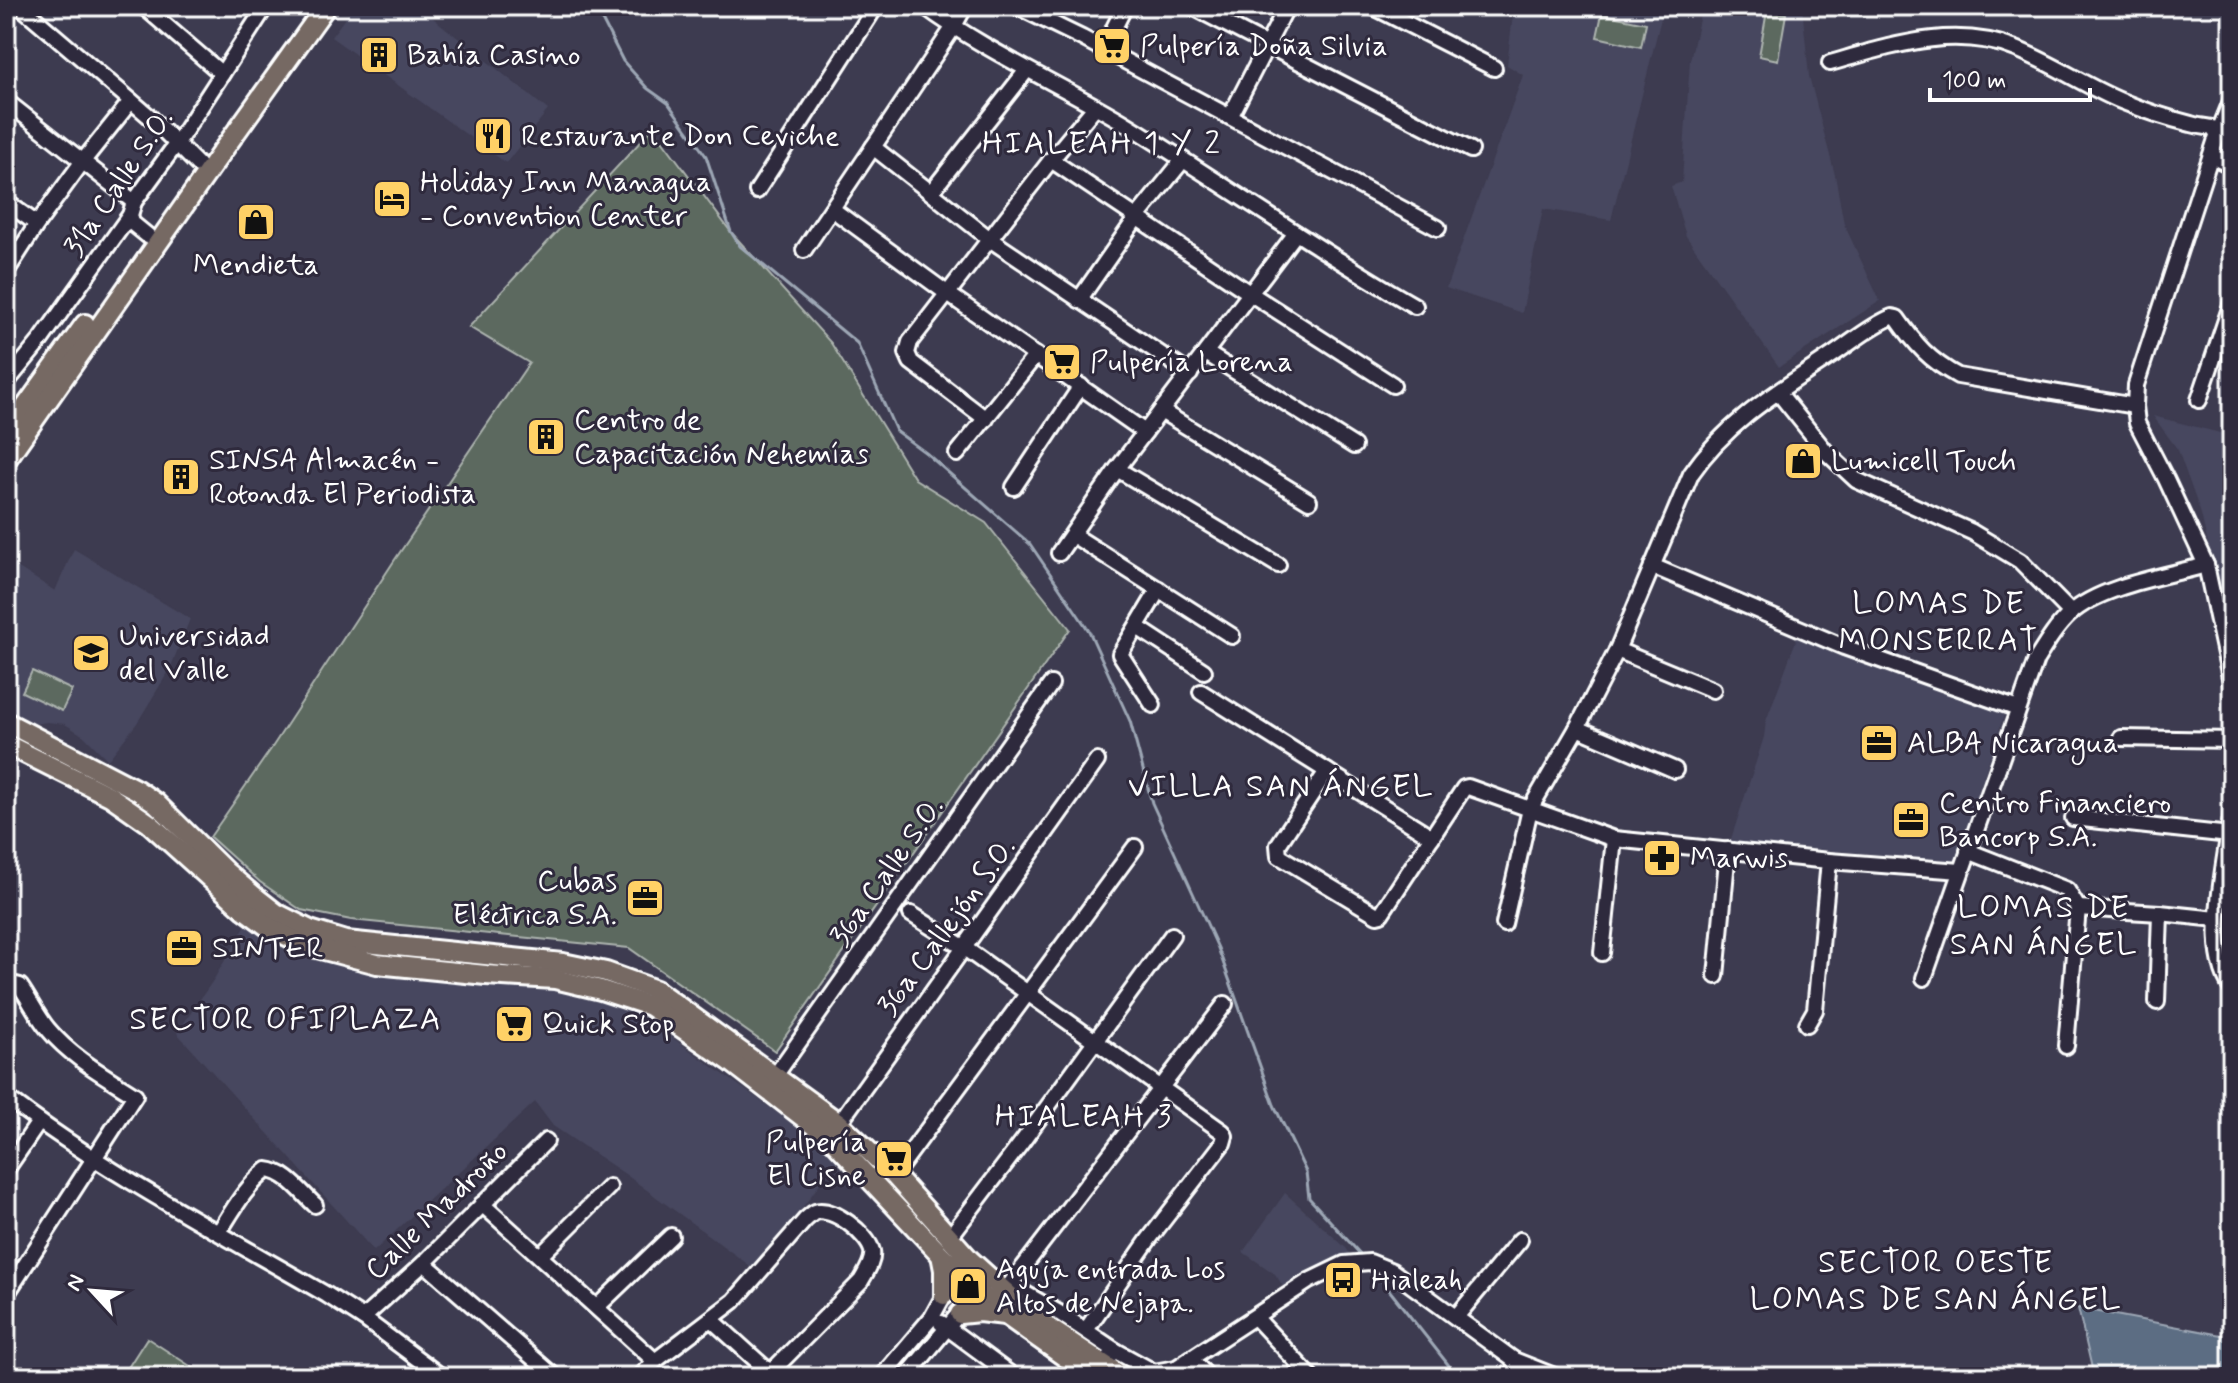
<svg xmlns="http://www.w3.org/2000/svg" width="2238" height="1383" font-family="Mynerve,sans-serif">
  <style>
    .built { fill: #47475e }
    .green { fill: #5b695f; stroke: #adb4af; stroke-width: 2 }
    .water { fill: #5b6d83; stroke: #9da7b5; stroke-width: 2 }
    .lines { fill: none; stroke-linecap: round; stroke-linejoin: round }
    .stream { stroke: #9da7b5; stroke-width: 3 }
    .minor-casing { stroke: #fff; stroke-width: 20 }
    .major-casing { stroke: #fff; stroke-width: 24 }
    .minor { stroke: #2f2a3d; stroke-width: 14 }
    .major { stroke: #766964; stroke-width: 18 }
    .labels { text-anchor: middle; dominant-baseline: central; stroke-width: 6; stroke-linejoin: round; paint-order: stroke }
    .poi-label { font-size: 30px; fill: #fff; stroke: #2f2a3d; text-anchor: start }
    .street-label { font-size: 30px; fill: #fff; stroke: #2f2a3d }
    .neighbourhood-label { font-size: 32px; letter-spacing: 2px; fill: #fff; stroke: #2f2a3d }
  </style>
  <rect width="100%" height="100%" fill="#3d3b50"/>
  <filter id="ink" filterUnits="userSpaceOnUse"><feTurbulence type="fractalNoise" baseFrequency=".0125" numOctaves="2"/><feDisplacementMap in="SourceGraphic" scale="16" xChannelSelector="R" yChannelSelector="G"/><feConvolveMatrix kernelMatrix="1 2 1 2 8 2 1 2 1" color-interpolation-filters="sRGB"/></filter>
  <g filter="url(#ink)">
    <g class="built">
      <polygon points="354,6 418,6 548,110 506,163 331,37"/>
      <polygon points="1514,6 1664,6 1611,220 1543,209 1522,313 1446,288 1523,75 1507,65"/>
      <polygon points="1702,6 1802,6 1809,76 1835,175 1844,224 1880,301 1779,367 1686,236 1671,186 1682,182 1690,60"/>
      <polygon points="2153,416 2232,436 2232,651 2201,514 2178,450"/>
      <polygon points="74,549 190,619 170,669 137,723 108,760 84,736 65,724 47,722 26,725 6,717 6,560 55,591"/>
      <polygon points="1798,635 2005,713 1955,861 1730,842 1764,737 1766,721"/>
      <polygon points="247,923 301,955 344,968 428,978 568,990 631,1008 839,1157 757,1271 625,1174 553,1126 535,1102 374,1251 177,1033 214,979"/>
      <polygon points="1285,1193 1346,1248 1362,1272 1290,1297 1275,1274 1243,1252"/>
    </g>
    <g class="green">
      <polygon points="1767,11 1786,14 1778,60 1759,56"/>
      <polygon points="1602,14 1646,23 1641,47 1597,37"/>
      <polygon points="653,128 731,232 831,343 915,479 986,523 1070,629 775,1051 629,948 351,920 301,910 260,882 210,837 271,749 394,561 529,363 469,327"/>
      <polygon points="32,671 72,690 62,711 22,692"/>
      <polygon points="147,1338 207,1377 122,1377"/>
    </g>
    <polygon class="water" points="2078,1308 2232,1337 2232,1377 2094,1377"/>
    <g class="lines">
      <g class="stream">
        <polyline points="595,6 623,61 647,88 668,103 706,156 731,232 740,246 857,343 896,431 926,453 1030,544 1089,631 1130,721 1152,803 1218,948 1274,1105 1306,1172 1309,1198 1363,1257"/>
        <polyline points="1382,1281 1458,1377"/>
      </g>
      <defs>
        <g id="minor">
          <polyline points="20,6 149,116 198,165"/>
          <polyline points="143,6 222,74"/>
          <path d="M924,6C988,53 1060,84 1128,125C1224,184 1317,250 1415,306"/>
          <polyline points="1016,6 1082,38 1438,228"/>
          <polyline points="1191,6 1471,150"/>
          <polyline points="1372,6 1494,68"/>
          <polyline points="1103,50 1125,6"/>
          <path d="M1830,63C1891,46 1954,24 2016,49C2052,63 2085,86 2121,101C2143,110 2167,118 2191,124C2205,128 2219,127 2232,134"/>
          <polyline points="2232,99 2217,136 2136,385 2135,406 2137,423 2166,479 2206,565 2232,687"/>
          <polyline points="6,101 134,202"/>
          <polyline points="1230,117 1287,6"/>
          <polyline points="873,147 991,240 1190,374"/>
          <polyline points="2211,156 2232,166"/>
          <polyline points="1051,160 1251,294 1393,385"/>
          <polyline points="757,191 876,6"/>
          <polyline points="932,191 1027,70"/>
          <polyline points="6,202 37,224"/>
          <polyline points="832,209 948,294 1145,432"/>
          <polyline points="130,215 132,223 148,236"/>
          <polyline points="804,250 953,28 965,6"/>
          <polyline points="6,272 37,224 83,161 131,101"/>
          <polyline points="1079,300 1137,217 1183,160"/>
          <polyline points="1206,353 1354,446"/>
          <polyline points="6,383 41,340 130,215 134,202 177,143 266,6"/>
          <polyline points="1778,392 1827,453 1856,480 1972,532 2020,561 2071,613"/>
          <polyline points="2199,400 2232,302"/>
          <polyline points="1161,411 1309,501"/>
          <polyline points="986,419 911,362 907,353 910,342 1051,160 1095,107"/>
          <polyline points="957,454 1036,355"/>
          <polyline points="1117,469 1278,565"/>
          <polyline points="1014,487 1081,386"/>
          <polyline points="1073,535 1232,636"/>
          <polyline points="1059,553 1117,469 1296,233"/>
          <polyline points="1652,566 1844,647 2018,709"/>
          <polyline points="1137,627 1204,671"/>
          <polyline points="1617,650 1713,690"/>
          <polyline points="1201,692 1432,837"/>
          <polyline points="1153,705 1120,654 1159,589"/>
          <polyline points="1577,728 1675,770"/>
          <polyline points="2121,738 2232,740"/>
          <polyline points="1327,771 1278,845 1279,856 1377,915 1381,914 1464,788 1468,787 1614,839 1829,861 1961,871"/>
          <path d="M2232,810C2227,858 2202,948 2232,989"/>
          <polyline points="2073,818 2230,835"/>
          <polyline points="1968,851 2067,890 2078,908 2066,1046"/>
          <polyline points="2078,908 2160,913 2217,919"/>
          <polyline points="911,914 963,947 1223,1132 1225,1136 1223,1143 1149,1239 1086,1330"/>
          <path d="M1504,924L1530,809L1577,728L1617,650L1691,474C1727,421 1782,389 1834,354C1852,342 1872,325 1892,317L1897,318C1915,344 1930,361 1958,376L2135,406"/>
          <polyline points="1602,953 1614,839"/>
          <polyline points="1716,976 1728,850"/>
          <path d="M1924,978L2036,660C2046,644 2056,627 2070,614C2100,586 2166,576 2206,565"/>
          <path d="M6,989L16,985L20,986C30,1000 37,1016 48,1029C72,1058 104,1075 135,1095L6,1295"/>
          <polyline points="2157,1002 2160,913"/>
          <polyline points="1807,1024 1815,1010 1829,861"/>
          <polyline points="770,1083 1051,684"/>
          <path d="M6,1097C104,1172 220,1233 327,1295L363,1318L442,1377"/>
          <polyline points="839,1123 1097,761"/>
          <polyline points="6,1170 39,1122"/>
          <polyline points="894,1175 1135,847"/>
          <polyline points="482,1204 655,1361"/>
          <path d="M219,1232C233,1210 246,1186 267,1170C287,1172 301,1192 315,1205"/>
          <polyline points="949,1238 1022,1142 1172,935"/>
          <polyline points="540,1256 609,1187"/>
          <polyline points="424,1263 555,1377"/>
          <polyline points="1010,1285 1061,1314 1116,1351"/>
          <polyline points="1005,1291 1225,1004"/>
          <polyline points="597,1307 671,1236"/>
          <polyline points="1255,1317 1311,1377"/>
          <polyline points="1456,1317 1520,1240"/>
          <polyline points="363,1318 424,1263 546,1141"/>
          <polyline points="711,1319 775,1377"/>
          <polyline points="941,1323 1014,1377"/>
          <polyline points="1191,1359 1208,1377"/>
          <polyline points="1514,1360 1516,1377"/>
          <polyline points="1103,1364 1116,1351 1154,1372 1176,1368 1309,1281 1344,1264 1370,1262 1392,1271 1514,1360 1557,1377"/>
          <path d="M640,1377L655,1361L734,1301L805,1220C806,1219 814,1212 815,1212C832,1206 868,1234 872,1251C874,1261 866,1272 861,1281L766,1377"/>
          <polyline points="881,1377 932,1317 944,1295 965,1266"/>
          <polyline points="906,1377 983,1285"/>
        </g>
        <g id="major">
          <polyline points="6,434 85,324"/>
          <polyline points="6,460 221,153 326,6"/>
          <polyline points="6,722 137,790 156,803 225,871 253,895 276,913 310,930 346,941 563,963 606,972 656,990 839,1123 894,1175 970,1260 1021,1306 1052,1330 1123,1377"/>
          <polyline points="6,744 110,796 150,824 244,909 267,926 305,945 377,964 486,975 555,979 601,990 650,1006 730,1061 834,1141 941,1255 978,1291 1007,1316 1093,1377"/>
          <polyline points="941,1255 944,1270 944,1295"/>
          <polyline points="960,1314 979,1312 1005,1315"/>
        </g>
      </defs>
      <use href="#minor" class="minor-casing"/>
      <use href="#major" class="major-casing"/>
      <use href="#minor" class="minor"/>
      <use href="#major" class="major"/>
    </g>
  </g>
  <defs>
    <symbol id="supermarket-square" viewBox="-11 -11 22 22"><rect x="-9" y="-9" width="18" height="18" rx="4" fill="#ffd166" stroke="#2f2a3d"/><path d="M-6-5.5h2.5l.6 2H6L4.5 2H-2.5L-4.4-4H-6ZM-1.5 3.2a1.3 1.3 0 1 0 .1 0ZM3 3.2a1.3 1.3 0 1 0 .1 0Z" fill="#111"/></symbol>
    <symbol id="building-square" viewBox="-11 -11 22 22"><rect x="-9" y="-9" width="18" height="18" rx="4" fill="#ffd166" stroke="#2f2a3d"/><path d="M-4-6H4V6H1V3H-1V6H-4ZM-2.5-4.3h1.7v1.8h-1.7ZM.8-4.3h1.7v1.8H.8ZM-2.5-1h1.7V.8h-1.7ZM.8-1h1.7V.8H.8Z" fill="#111"/></symbol>
    <symbol id="restaurant-square" viewBox="-11 -11 22 22"><rect x="-9" y="-9" width="18" height="18" rx="4" fill="#ffd166" stroke="#2f2a3d"/><path d="M-5-6h1v4h1v-4h1v4h1v-4h1v5L-1.5 .5V6h-2V.5L-5-1ZM5-6V6H3V1.5H1.5Q1.5-4 5-6Z" fill="#111"/></symbol>
    <symbol id="hotel-square" viewBox="-11 -11 22 22"><rect x="-9" y="-9" width="18" height="18" rx="4" fill="#ffd166" stroke="#2f2a3d"/><path d="M-6-4.5h1.5V1H6V5H4.5V3h-9V5H-6ZM-4 0a1.8 1.8 0 1 1 3.6 0ZM.5 0V-2.5h3Q6-2.5 6 0Z" fill="#111"/></symbol>
    <symbol id="shop-square" viewBox="-11 -11 22 22"><rect x="-9" y="-9" width="18" height="18" rx="4" fill="#ffd166" stroke="#2f2a3d"/><path d="M-5-2.5h2.3a2.7 3.5 0 0 1 5.4 0H5L5.5 6h-11ZM-1.5-2.5h3a1.5 2.3 0 0 0-3 0Z" fill="#111"/></symbol>
    <symbol id="university-square" viewBox="-11 -11 22 22"><rect x="-9" y="-9" width="18" height="18" rx="4" fill="#ffd166" stroke="#2f2a3d"/><path d="M0-5L7-2L0 1L-7-2ZM-4 1L0 2.5L4 1V4Q0 6-4 4Z" fill="#111"/></symbol>
    <symbol id="office-square" viewBox="-11 -11 22 22"><rect x="-9" y="-9" width="18" height="18" rx="4" fill="#ffd166" stroke="#2f2a3d"/><path d="M-6-3h4V-5.5h4V-3h4V5H-6ZM-1-4.5V-3h2v-1.5ZM-6 0V1H6V0Z" fill="#111"/></symbol>
    <symbol id="pharmacy-square" viewBox="-11 -11 22 22"><rect x="-9" y="-9" width="18" height="18" rx="4" fill="#ffd166" stroke="#2f2a3d"/><path d="M-2-6h4v4h4v4h-4v4h-4v-4h-4v-4h4Z" fill="#111"/></symbol>
    <symbol id="bus-square" viewBox="-11 -11 22 22"><rect x="-9" y="-9" width="18" height="18" rx="4" fill="#ffd166" stroke="#2f2a3d"/><path d="M-5-6H5V4H4V6H2V4H-2V6H-4V4H-5ZM-3.5-4V0h7V-4ZM-3.5 1.2v1.5H-2V1.2ZM2 1.2v1.5H3.5V1.2Z" fill="#111"/></symbol>
  </defs>
  <g fill-rule="evenodd">
    <use href="#supermarket-square" x="1090" y="24" width="44" height="44"/>
    <use href="#building-square" x="357" y="33" width="44" height="44"/>
    <use href="#restaurant-square" x="471" y="114" width="44" height="44"/>
    <use href="#hotel-square" x="370" y="177" width="44" height="44"/>
    <use href="#shop-square" x="234" y="200" width="44" height="44"/>
    <use href="#supermarket-square" x="1040" y="340" width="44" height="44"/>
    <use href="#building-square" x="524" y="415" width="44" height="44"/>
    <use href="#shop-square" x="1781" y="439" width="44" height="44"/>
    <use href="#building-square" x="159" y="455" width="44" height="44"/>
    <use href="#university-square" x="69" y="631" width="44" height="44"/>
    <use href="#office-square" x="1857" y="721" width="44" height="44"/>
    <use href="#office-square" x="1889" y="798" width="44" height="44"/>
    <use href="#pharmacy-square" x="1640" y="836" width="44" height="44"/>
    <use href="#office-square" x="623" y="876" width="44" height="44"/>
    <use href="#office-square" x="162" y="926" width="44" height="44"/>
    <use href="#supermarket-square" x="492" y="1002" width="44" height="44"/>
    <use href="#supermarket-square" x="872" y="1137" width="44" height="44"/>
    <use href="#bus-square" x="1321" y="1258" width="44" height="44"/>
    <use href="#shop-square" x="946" y="1264" width="44" height="44"/>
  </g>
  <g class="labels">
    <g class="poi-label">
      <text x="1140" y="46">Pulpería Doña Silvia</text>
      <text x="407" y="55">Bahía Casino</text>
      <text x="521" y="136">Restaurante Don Ceviche</text>
      <text x="420" y="182">Holiday Inn Managua<tspan x="420" dy="34">- Convention Center</tspan></text>
      <text x="256" y="265" text-anchor="middle">Mendieta</text>
      <text x="1090" y="362">Pulpería Lorena</text>
      <text x="574" y="420">Centro de<tspan x="574" dy="34">Capacitación Nehemías</tspan></text>
      <text x="209" y="460">SINSA Almacén -<tspan x="209" dy="34">Rotonda El Periodista</tspan></text>
      <text x="1831" y="461">Lumicell Touch</text>
      <text x="119" y="636">Universidad<tspan x="119" dy="34">del Valle</tspan></text>
      <text x="1907" y="743">ALBA Nicaragua</text>
      <text x="1939" y="803">Centro Financiero<tspan x="1939" dy="34">Bancorp S.A.</tspan></text>
      <text x="1690" y="858">Marwis</text>
      <text x="617" y="881" text-anchor="end">Cubas<tspan x="617" dy="34">Eléctrica S.A.</tspan></text>
      <text x="212" y="948">SINTER</text>
      <text x="542" y="1024">Quick Stop</text>
      <text x="866" y="1142" text-anchor="end">Pulpería<tspan x="866" dy="34">El Cisne</tspan></text>
      <text x="996" y="1269">Aguja entrada Los<tspan x="996" dy="34">Altos de Nejapa.</tspan></text>
      <text x="1371" y="1280">Hialeah</text>
    </g>
    <g class="street-label">
      <text transform="translate(119 183) rotate(-56)">31a Calle S.O.</text>
      <text transform="translate(887 872) rotate(-55)">36a Calle S.O.</text>
      <text transform="translate(947 927) rotate(-54)">36a Callejón S.O.</text>
      <text transform="translate(437 1211) rotate(-44)">Calle Madroño</text>
    </g>
    <g class="neighbourhood-label">
      <text x="1102" y="144">HIALEAH 1 Y 2</text>
      <text x="1939" y="604">LOMAS DE<tspan x="1939" dy="37">MONSERRAT</tspan></text>
      <text x="1281" y="787">VILLA SAN ÁNGEL</text>
      <text x="2044" y="908">LOMAS DE<tspan x="2044" dy="37">SAN ÁNGEL</tspan></text>
      <text x="286" y="1020">SECTOR OFIPLAZA</text>
      <text x="1084" y="1117">HIALEAH 3</text>
      <text x="1936" y="1263">SECTOR OESTE<tspan x="1936" dy="37">LOMAS DE SAN ÁNGEL</tspan></text>
    </g>
  </g>
  <rect width="2238" height="1383" fill="none" stroke="#2f2a3d" stroke-width="32"/>
  <rect x="16" y="16" width="2206" height="1351" fill="none" stroke="#fff" stroke-width="3" filter="url(#ink)"/>
  <g transform="translate(92 1291) rotate(296)" stroke="#2f2a3d" stroke-width="6" paint-order="stroke">
  <path d="M0-6L14 30L0 20L-14 30Z" fill="#ffffff"/>
  <text y="-12" font-size="22" font-weight="bold" text-anchor="middle" fill="#ffffff">N</text>
  </g>
  <path d="M1930 88v12h160v-12" fill="none" stroke="#ffffff" stroke-width="4"/>
  <text x="1942" y="88" font-size="24" fill="#ffffff" stroke="#2f2a3d" stroke-width="6" paint-order="stroke">100 m</text>
</svg>
